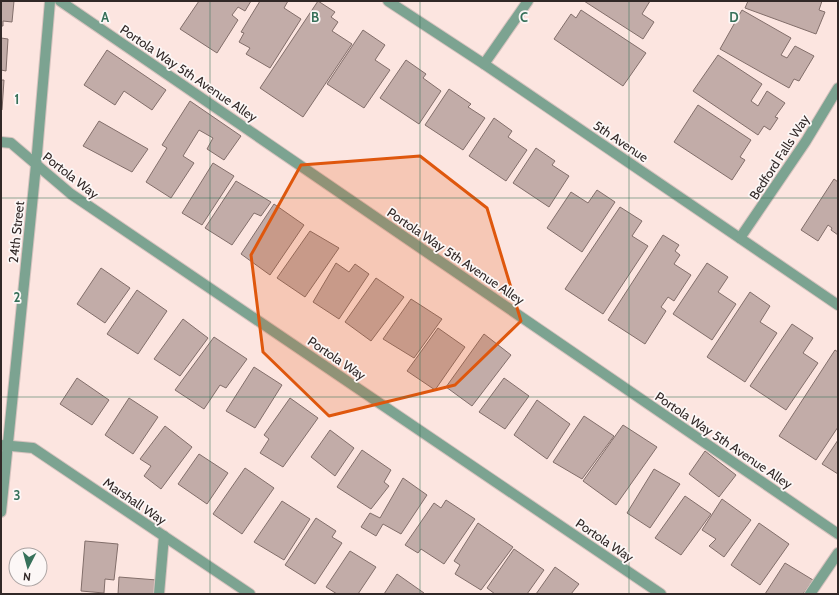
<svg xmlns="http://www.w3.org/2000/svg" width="839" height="595" font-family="Cabin,sans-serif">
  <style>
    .building { fill: #c2aca8; stroke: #826e6a }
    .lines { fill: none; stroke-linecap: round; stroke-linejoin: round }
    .service-casing { stroke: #d7c3bf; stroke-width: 12 }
    .minor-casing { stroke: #d7c3bf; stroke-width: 12 }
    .service { stroke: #7ca391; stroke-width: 10 }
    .minor { stroke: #7ca391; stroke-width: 10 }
    .marked { fill: #df570d; fill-opacity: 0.2; stroke: #df570d; stroke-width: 3; stroke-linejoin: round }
    .grid { fill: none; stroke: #37715a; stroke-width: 1; stroke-opacity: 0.55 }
    .labels { text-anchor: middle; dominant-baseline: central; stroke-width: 3.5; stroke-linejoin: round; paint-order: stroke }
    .street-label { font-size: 13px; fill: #312827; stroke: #fcf7f6 }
    .grid-label { font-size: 13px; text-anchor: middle; font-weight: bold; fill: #37715a; stroke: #fcf7f6; stroke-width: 3.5; stroke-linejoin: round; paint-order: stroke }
  </style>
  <rect width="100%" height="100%" fill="#fce5e0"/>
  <g class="building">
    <polygon points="1,1 14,1 12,22 3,21 3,26 1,26"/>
    <polygon points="199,1 251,1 245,11 238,7 232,15 238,20 217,53 180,29"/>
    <polygon points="260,1 288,1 284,8 301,19 270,68 246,54 250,48 239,42 244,33 241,32"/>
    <polygon points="318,1 335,12 331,17 338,22 332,31 352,44 303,117 260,88"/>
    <polygon points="584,1 650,1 642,14 654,22 643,39"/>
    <polygon points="748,1 822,1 819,10 825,12 816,34 745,8"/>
    <polygon points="581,10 646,53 623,86 554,39 571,14 576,18"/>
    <polygon points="742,10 791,38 781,55 787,58 795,46 814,56 799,81 794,79 789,88 720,49"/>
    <polygon points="363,30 385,45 375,60 390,70 364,108 327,84"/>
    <polygon points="1,38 8,39 6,71 1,70"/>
    <polygon points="107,50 166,90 152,110 124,91 115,105 84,85"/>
    <polygon points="718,55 762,84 751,101 758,106 767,91 785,103 775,117 778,118 770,130 764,126 758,135 693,91"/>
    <polygon points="406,60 426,74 423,78 441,91 419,124 380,98"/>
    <polygon points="1,80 4,80 2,110 1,110"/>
    <polygon points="449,89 471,104 468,107 485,118 463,150 425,125"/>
    <polygon points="190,101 241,136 224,160 207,149 213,138 199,130 183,156 194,163 171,198 146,182 167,148 162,145"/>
    <polygon points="698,105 751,140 740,157 745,160 732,180 674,142"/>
    <polygon points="494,118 512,131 508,137 527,150 506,181 469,156"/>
    <polygon points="99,121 148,149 132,172 83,146"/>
    <polygon points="536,148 555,161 552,165 569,176 549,207 513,183"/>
    <polygon points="213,163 234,176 202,225 182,213"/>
    <polygon points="834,179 838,182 838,235 831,230 832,228 828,225 818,241 801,230"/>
    <polygon points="236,181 271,202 261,216 254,213 232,245 205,228"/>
    <polygon points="597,190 615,202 582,252 547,228 571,192 588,203"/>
    <polygon points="274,204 304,225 270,275 241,254"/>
    <polygon points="620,207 642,221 632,236 648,246 603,314 565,289"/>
    <polygon points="310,231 339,248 305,297 277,278"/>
    <polygon points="663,235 679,245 675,251 680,255 674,264 691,275 674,301 668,297 661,307 666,311 645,344 608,320"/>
    <polygon points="336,263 349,272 355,264 369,274 339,319 313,302"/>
    <polygon points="707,263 728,277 718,292 736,304 712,340 673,314"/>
    <polygon points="101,268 130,288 105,323 77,304"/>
    <polygon points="376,278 404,297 371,341 345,322"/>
    <polygon points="137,290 167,311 138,354 107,334"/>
    <polygon points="750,292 770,306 760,322 777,333 745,382 707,357"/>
    <polygon points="411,299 442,319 414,358 383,339"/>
    <polygon points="183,319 208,338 180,376 154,359"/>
    <polygon points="792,324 813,338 803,353 818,363 786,410 750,386"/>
    <polygon points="438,328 465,347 435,390 407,371"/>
    <polygon points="484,334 511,355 472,406 446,387"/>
    <polygon points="214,337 247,359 226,388 220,385 204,409 175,390"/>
    <polygon points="835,350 838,352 838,427 816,460 779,436"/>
    <polygon points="254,367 282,385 255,428 226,411"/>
    <polygon points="77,378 109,400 92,425 60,404"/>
    <polygon points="504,378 529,396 505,429 479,412"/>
    <polygon points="129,398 158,417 133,454 105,435"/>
    <polygon points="290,398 318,418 283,467 260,453 269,439 264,435"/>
    <polygon points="537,400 570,424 547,459 514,435"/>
    <polygon points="584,416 614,436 582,479 553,462"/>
    <polygon points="623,425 657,447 616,505 583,481"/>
    <polygon points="165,426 192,447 161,489 144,476 151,466 140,459"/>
    <polygon points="330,430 354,448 335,476 311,457"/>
    <polygon points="838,440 838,474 822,464"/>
    <polygon points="362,450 391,470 384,482 389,486 371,509 337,487"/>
    <polygon points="705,451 736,475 719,497 689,474"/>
    <polygon points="199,454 228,473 207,504 178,484"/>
    <polygon points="245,468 274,488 242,534 213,514"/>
    <polygon points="654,469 680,484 650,528 627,513"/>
    <polygon points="403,478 427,495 401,534 383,524 376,536 361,527 370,513 380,518"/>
    <polygon points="685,496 711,514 681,555 655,538"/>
    <polygon points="722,499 751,520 724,557 709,546 716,539 702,530"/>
    <polygon points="446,500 475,519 444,564 421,549 418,553 405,545 434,503 441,508"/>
    <polygon points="282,501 310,519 284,560 254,542"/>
    <polygon points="316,518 336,531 332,537 342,543 315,584 285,565"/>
    <polygon points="478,523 513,547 481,590 455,574 460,565 454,561"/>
    <polygon points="759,523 789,544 760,585 731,565"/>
    <polygon points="85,541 118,544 114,580 105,579 104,593 81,591"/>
    <polygon points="514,549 544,570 527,594 495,594 487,588"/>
    <polygon points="350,551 376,567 358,594 337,594 326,587"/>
    <polygon points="785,563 813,580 803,594 765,594"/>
    <polygon points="555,567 579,584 571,594 536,594"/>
    <polygon points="397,574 424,593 423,594 384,594"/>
    <polygon points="119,577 157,580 156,594 118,594"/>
  </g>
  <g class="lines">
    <defs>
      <g id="service">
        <polyline points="60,1 838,534"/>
        <polyline points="159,594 164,536"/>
        <polyline points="810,594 838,553"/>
      </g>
      <g id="minor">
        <polyline points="388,1 484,64 838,305"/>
        <polyline points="484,64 528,1"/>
        <polyline points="1,142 11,143 71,194 661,594"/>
        <polyline points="740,238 806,141 838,88"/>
        <polyline points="1,445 33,448 250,594"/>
        <polyline points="1,512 36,165 50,1"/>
      </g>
    </defs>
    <use href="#service" class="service-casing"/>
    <use href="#minor" class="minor-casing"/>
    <use href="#service" class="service"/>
    <use href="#minor" class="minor"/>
  </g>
  <path class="marked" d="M420,156L487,208L521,321L455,385L329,416L263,352L251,255L301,165Z"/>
  <path class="grid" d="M210,1V594M420,1V594M629,1V594M1,198H838M1,397H838"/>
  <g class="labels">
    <g class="street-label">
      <text transform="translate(189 73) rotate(34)">Portola Way 5th Avenue Alley</text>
      <text transform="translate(621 141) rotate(34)">5th Avenue</text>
      <text transform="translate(779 157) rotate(-57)">Bedford Falls Way</text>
      <text transform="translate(71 175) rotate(38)">Portola Way</text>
      <text transform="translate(16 232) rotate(-84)">24th Street</text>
      <text transform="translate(456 256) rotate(34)">Portola Way 5th Avenue Alley</text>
      <text transform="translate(337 358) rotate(34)">Portola Way</text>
      <text transform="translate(724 440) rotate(34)">Portola Way 5th Avenue Alley</text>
      <text transform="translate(135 501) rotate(34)">Marshall Way</text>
      <text transform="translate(605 540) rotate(34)">Portola Way</text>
    </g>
  </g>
  <g class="grid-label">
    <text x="105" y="22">A</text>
    <text x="315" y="22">B</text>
    <text x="524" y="22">C</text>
    <text x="734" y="22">D</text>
    <text x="17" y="104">1</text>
    <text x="17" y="302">2</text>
    <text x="17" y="500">3</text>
  </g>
  <rect width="839" height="595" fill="none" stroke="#312827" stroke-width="4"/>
  <g transform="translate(28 567) rotate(186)"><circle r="19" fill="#fcf7f6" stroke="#aba4a3"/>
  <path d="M0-3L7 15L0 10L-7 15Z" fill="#37715a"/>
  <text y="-6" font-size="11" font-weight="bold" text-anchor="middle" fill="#312827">N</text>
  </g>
</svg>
